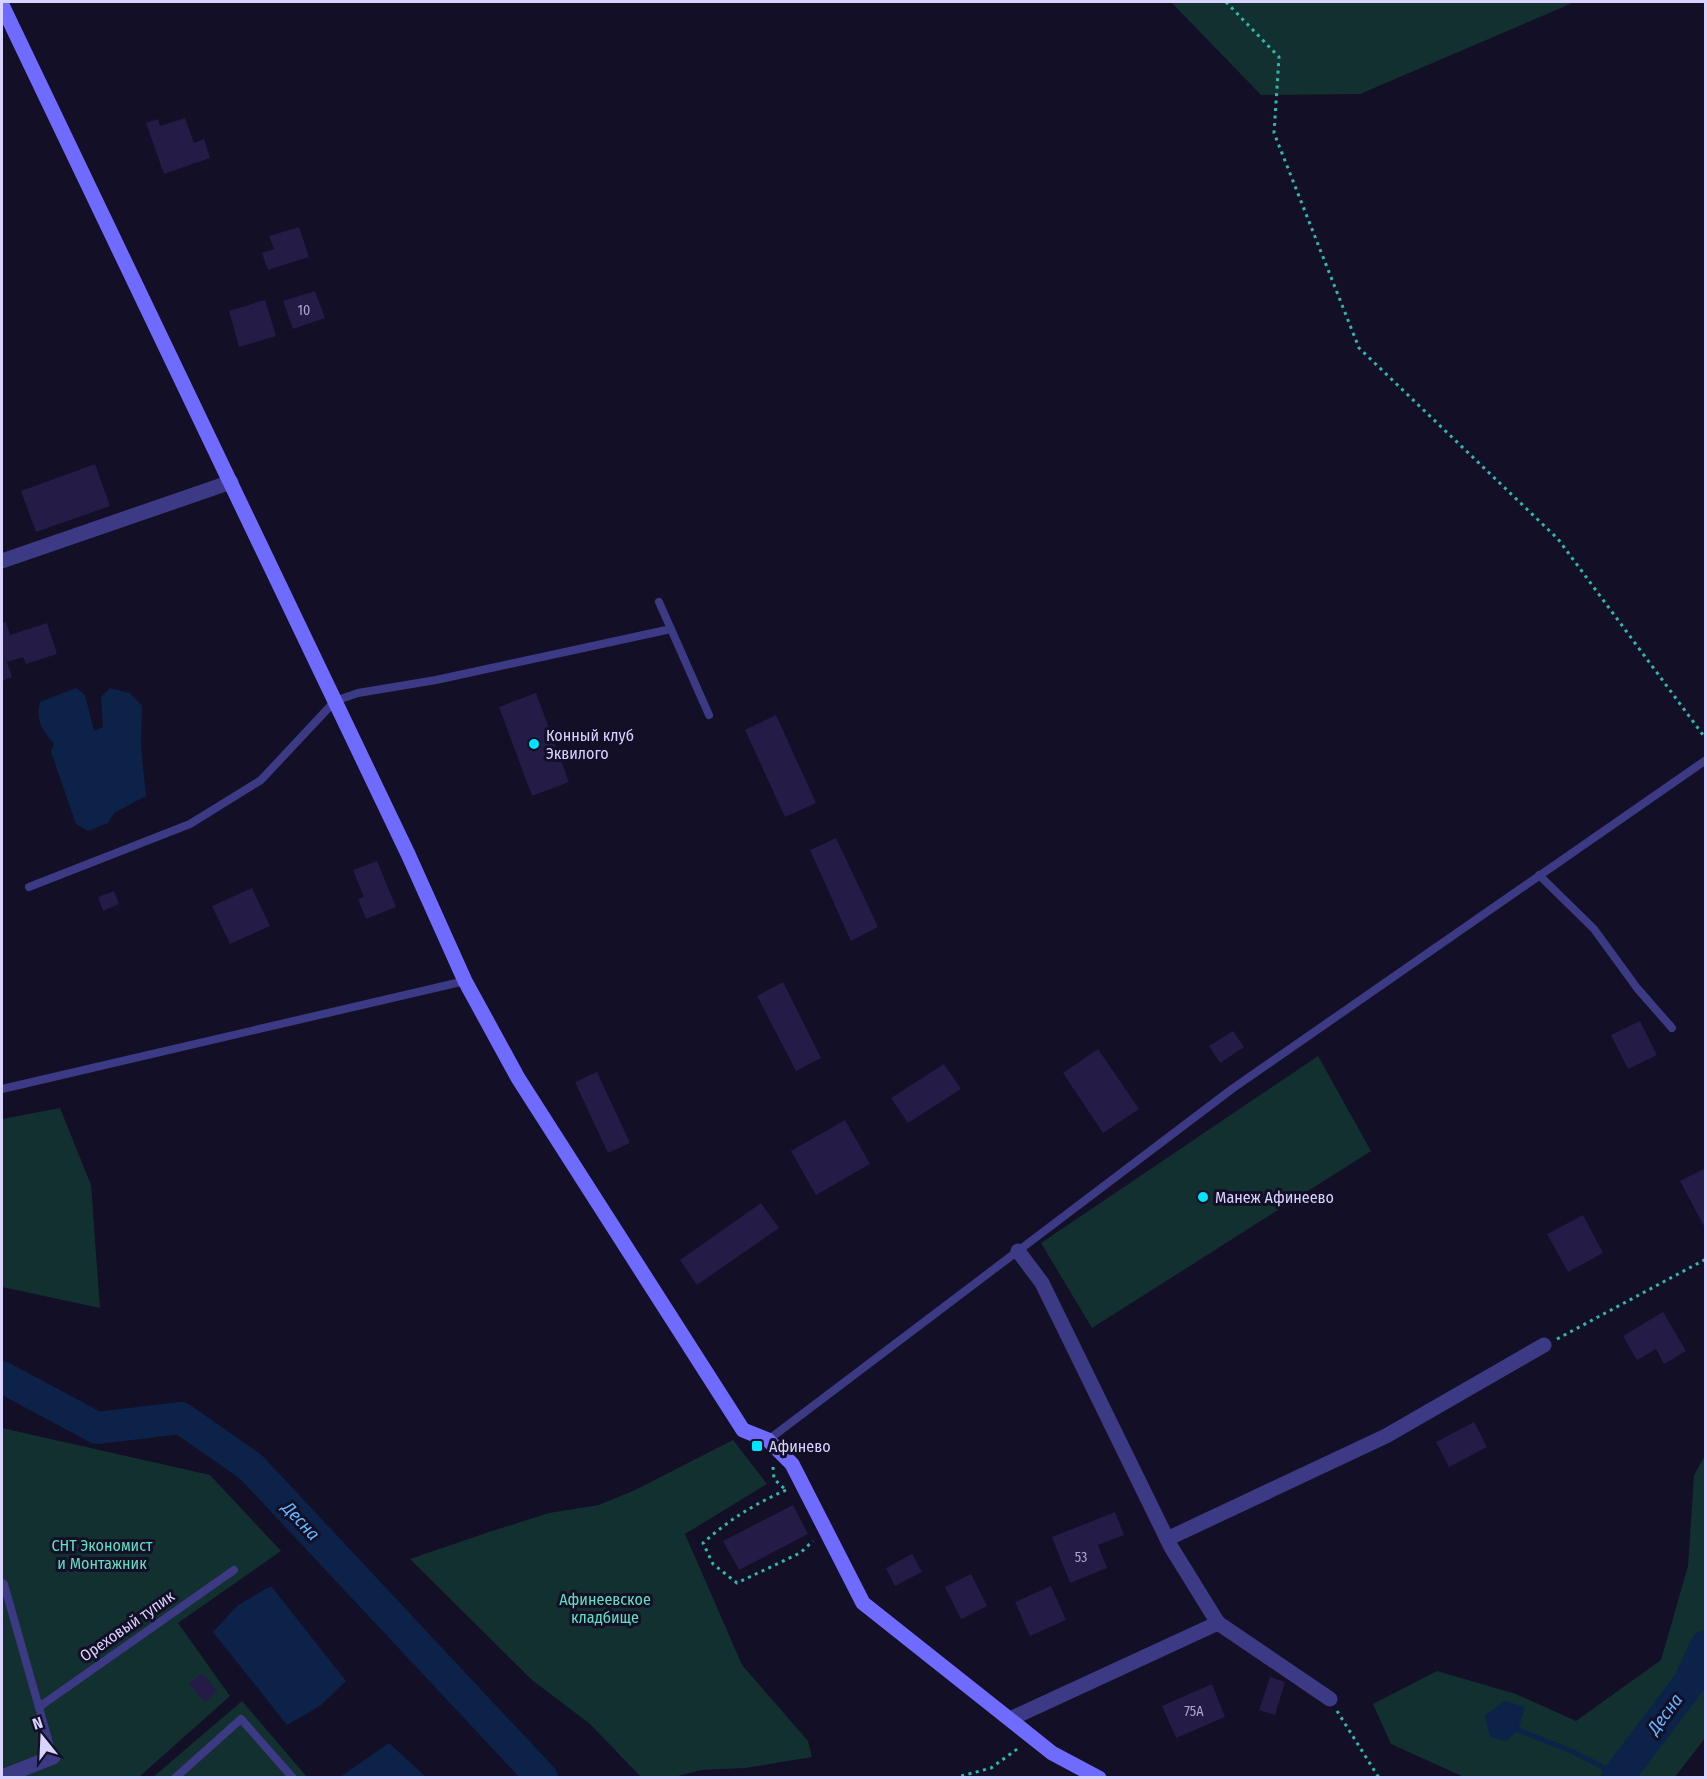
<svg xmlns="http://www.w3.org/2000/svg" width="1707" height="1779" viewBox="0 0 1707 1779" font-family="'Fira Sans Condensed',sans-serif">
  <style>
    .green { fill: #12302f }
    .water { fill: #0c2248 }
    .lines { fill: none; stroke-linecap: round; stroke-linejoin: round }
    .stream { stroke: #0c2248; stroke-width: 5 }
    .river { stroke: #0c2248; stroke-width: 32 }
    .building { fill: #241b47 }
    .path { stroke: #2fb8b0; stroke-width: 3; stroke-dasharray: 3 4.5; stroke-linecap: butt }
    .lane { stroke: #3d3a85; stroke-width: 8 }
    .street { stroke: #3d3a85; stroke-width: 15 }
    .secondary { stroke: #6f6bff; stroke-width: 15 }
    .poi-dot { fill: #00e5ff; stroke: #130f26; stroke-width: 2 }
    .labels { text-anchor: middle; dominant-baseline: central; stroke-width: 6; stroke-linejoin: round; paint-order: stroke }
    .number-label { font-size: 14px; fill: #aca6d1 }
    .poi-label { font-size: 16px; fill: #d9d4ff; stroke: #130f26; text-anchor: start }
    .park-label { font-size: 16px; fill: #5fe0c0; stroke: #130f26 }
    .street-label { font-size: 16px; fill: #d9d4ff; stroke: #130f26 }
    .water-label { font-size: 18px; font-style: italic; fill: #62b6ff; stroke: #130f26 }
  </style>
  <rect width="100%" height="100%" fill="#130f26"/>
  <g class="green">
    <path d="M1171,2h404l-215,92 -99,1z"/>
    <path d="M1318,1056l53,95 -279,177 -51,-85z"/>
    <path d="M60,1108l31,77 9,123 -98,-21v-168z"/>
    <path d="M2,1428l208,47 71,76 -103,72 52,73 -91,81 -137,1z"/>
    <path d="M733,1440l34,44 -82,50 57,131 66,76 4,16 -67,11 -44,2 -27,7h-33l-51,-53 -58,-44 -122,-121 79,-27 60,-19 50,-8 36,-15z"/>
    <path d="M1705,1456v282l-30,39h-211l-73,-33 -18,-40 64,-33 79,23 60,27 85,-61 27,-94 6,-91z"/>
    <path d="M242,1701l65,76 -155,1z"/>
  </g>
  <g class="water">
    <path d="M76,688l9,7 9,36 9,-4 -2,-30 9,-9 20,5 12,13 -1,40 5,50 -32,17 -6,10 -20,8 -12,-7 -25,-72 3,-9c-13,-13 -18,-23 -14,-41z"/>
    <path d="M271,1586l75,95 -26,25 -33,19 -74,-93 25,-27z"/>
    <path d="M1505,1701l20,6 -7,23 -12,11 -16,-4 -5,-22z"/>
    <path d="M389,1743l37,34h-86z"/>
  </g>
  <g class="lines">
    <path class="stream" d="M1518,1730l51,20 50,25"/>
    <g class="river">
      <path d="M2,1377l95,51 84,-10 70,49 291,311"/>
      <path d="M1617,1778l72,-95 17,-37"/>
    </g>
  </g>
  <g class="building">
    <path d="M185,118l9,25 10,-4 6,19 -46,16 -18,-51 12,-4 2,7z"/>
    <path d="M299,227l10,30 -41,13 -6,-17 12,-4 -5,-13z"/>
    <path d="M315,291l10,27 -32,11 -10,-28z"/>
    <path d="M265,300l11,36 -37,11 -10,-36z"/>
    <path d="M95,464l15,42 -74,26 -15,-41z"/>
    <path d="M6,622l4,13 37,-12 10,31 -31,10 -3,-7 -16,5 5,15 -10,4v-58z"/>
    <path d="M536,693l33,89 -37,14 -33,-89z"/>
    <path d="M776,715l40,88 -31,14 -40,-87z"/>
    <path d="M836,838l42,89 -27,14 -41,-91z"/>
    <path d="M377,861l19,46 -30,12 -8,-20 6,-2 -11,-27z"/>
    <path d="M252,888l18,38 -40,18 -18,-38z"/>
    <path d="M114,891l5,13 -16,7 -5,-14z"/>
    <path d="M783,982l38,76 -25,13 -39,-75z"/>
    <path d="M1640,1021l17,34 -29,14 -17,-34z"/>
    <path d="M1233,1031l11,16 -24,16 -11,-17z"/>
    <path d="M1098,1049l41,60 -36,24 -40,-60z"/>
    <path d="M944,1064l17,25 -53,34 -17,-25z"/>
    <path d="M597,1072l33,71 -22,10 -33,-71z"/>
    <path d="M845,1120l25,44 -54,31 -25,-44z"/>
    <path d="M1706,1168v62l-26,-49z"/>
    <path d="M761,1203l18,25 -82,57 -17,-25z"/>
    <path d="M1583,1215l20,38 -35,19 -21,-38z"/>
    <path d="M1663,1312l23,39 -22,13 -8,-15 -19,11 -14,-24z"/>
    <path d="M1474,1422l13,25 -38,20 -13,-25z"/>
    <path d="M793,1505l15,29 -69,36 -16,-29z"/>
    <path d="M1115,1512l9,23 -26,10 9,23 -37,15 -18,-46z"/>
    <path d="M912,1554l10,18 -27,14 -9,-18z"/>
    <path d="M971,1574l16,32 -26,13 -16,-32z"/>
    <path d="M1051,1586l15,34 -36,16 -15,-34z"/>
    <path d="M202,1673l16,18 -13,11 -16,-18z"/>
    <path d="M1270,1677l15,5 -10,33 -16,-5z"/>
    <path d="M1212,1684l13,33 -49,21 -14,-32z"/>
  </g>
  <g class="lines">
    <g class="path">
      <path d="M1226,2l53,55 -5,76 85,215 199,191 148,200"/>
      <path d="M1557,1339l149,-80"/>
      <path d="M773,1467l1,12 13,12"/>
      <path d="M786,1490c-33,15 -56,29 -83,53l10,21 24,19 63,-30 13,-12"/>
      <path d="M1337,1711l42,67"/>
      <path d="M954,1778l37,-10 29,-21"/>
    </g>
    <g class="lane">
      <path d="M671,629l38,86"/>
      <path d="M1539,875l55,54 43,59 35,40"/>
      <path d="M29,887l161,-63 71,-44 74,-79 23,-8 78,-13 235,-51 -12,-27"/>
      <path d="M2,1089l463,-108"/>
      <path d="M768,1440l464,-351 474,-329"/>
      <path d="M2,1583l2,1 49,173"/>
      <path d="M39,1707l195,-137"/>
      <path d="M175,1778l66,-59 52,59"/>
    </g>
    <g class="street">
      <path d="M2,561l229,-79"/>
      <path d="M1018,1251l24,32 129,264 47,76"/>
      <path d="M1167,1539l219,-103 158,-91"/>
      <path d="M1010,1719l208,-96 112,76"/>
      <path d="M2,1777l51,-20"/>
    </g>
    <path class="secondary" d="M2,5l406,849 57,127 53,97 225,352 25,10 24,24 71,139 189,150 47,25"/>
  </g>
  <g class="poi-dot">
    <circle cx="534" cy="744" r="6"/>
    <circle cx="1203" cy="1197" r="6"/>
    <rect x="751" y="1440" width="12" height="12" rx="3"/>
  </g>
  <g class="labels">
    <g class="number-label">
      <text x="304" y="310">10</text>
      <text x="1081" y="1557">53</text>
      <text x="1194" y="1711">75А</text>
    </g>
    <g class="poi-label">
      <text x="546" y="735">Конный клуб<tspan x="546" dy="18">Эквилого</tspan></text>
      <text x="1215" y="1197">Манеж Афинеево</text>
      <text x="769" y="1446">Афинево</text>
    </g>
    <g class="park-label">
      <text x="102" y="1545">СНТ Экономист<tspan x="102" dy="18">и Монтажник</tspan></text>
      <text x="605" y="1599">Афинеевское<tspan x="605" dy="18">кладбище</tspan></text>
    </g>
    <g class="street-label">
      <text transform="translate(127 1626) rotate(-35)">Ореховый тупик</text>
    </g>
    <g class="water-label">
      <text transform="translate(301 1521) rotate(47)">Десна</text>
      <text transform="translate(1665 1714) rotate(-53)">Десна</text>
    </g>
  </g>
  <rect width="1707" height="1779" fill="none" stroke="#d9d4ff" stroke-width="6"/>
  <g transform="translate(42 1737) rotate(342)" stroke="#130f26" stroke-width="4.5" paint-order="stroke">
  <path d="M0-4.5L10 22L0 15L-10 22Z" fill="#d9d4ff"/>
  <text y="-9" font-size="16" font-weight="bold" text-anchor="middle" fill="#d9d4ff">N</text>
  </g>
</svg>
